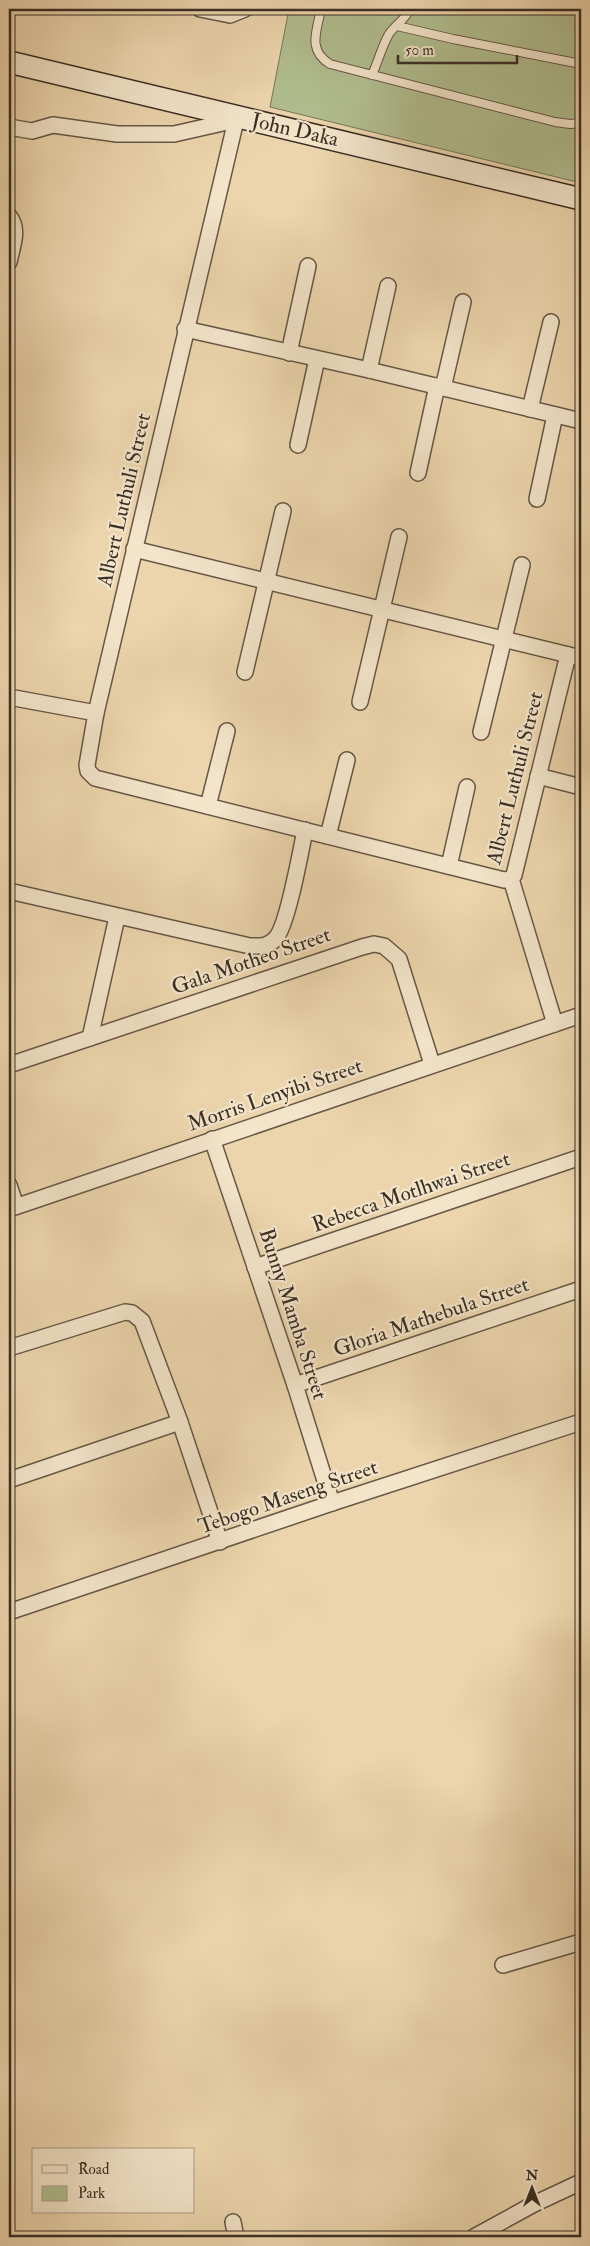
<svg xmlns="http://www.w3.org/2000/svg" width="590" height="2246" viewBox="0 0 590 2246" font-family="'IM FELL Double Pica',serif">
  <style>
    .green { fill: #b1be8f; stroke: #76765a }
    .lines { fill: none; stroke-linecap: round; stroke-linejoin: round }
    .lane-casing { stroke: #665846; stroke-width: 10 }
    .street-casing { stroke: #665846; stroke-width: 18 }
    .secondary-casing { stroke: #3a2f24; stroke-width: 24 }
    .lane { stroke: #f3e4ca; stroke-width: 8 }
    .street { stroke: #f3e4ca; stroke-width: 15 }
    .secondary { stroke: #f3e4ca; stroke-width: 21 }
    .labels { text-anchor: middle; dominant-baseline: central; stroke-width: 4.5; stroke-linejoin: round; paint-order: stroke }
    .street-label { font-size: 21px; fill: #3a2f24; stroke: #f3e4ca }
  </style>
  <rect width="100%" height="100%" fill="#ecd5ad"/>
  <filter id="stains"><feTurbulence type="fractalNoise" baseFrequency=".004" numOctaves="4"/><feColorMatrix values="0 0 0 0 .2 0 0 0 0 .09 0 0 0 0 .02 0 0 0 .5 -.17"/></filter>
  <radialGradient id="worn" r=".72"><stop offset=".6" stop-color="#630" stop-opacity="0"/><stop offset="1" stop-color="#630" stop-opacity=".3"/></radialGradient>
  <path class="green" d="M289,9h292v174l-311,-76z"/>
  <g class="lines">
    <defs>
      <g id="lane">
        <path d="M321,9c-4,22 -14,41 9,55l225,58 15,2 11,-1"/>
        <path d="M575,9l6,1"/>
        <path d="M397,26l56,13 128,25"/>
        <path d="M372,75c6,-13 10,-29 17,-41 7,-10 15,-13 21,-25"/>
      </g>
      <g id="street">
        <path d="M200,9l30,6 15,-6"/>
        <path d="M237,116l-141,597 -9,52 1,6 7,7 409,102 7,-1 3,-4 54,-220"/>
        <path d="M9,127l23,4 21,-6 64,9h57l62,-14"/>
        <path d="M9,216c11,13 3,31 0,46"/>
        <path d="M185,329l184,41 212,51"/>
        <path d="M289,353l19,-87"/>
        <path d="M369,370l19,-84"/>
        <path d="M443,388l20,-86"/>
        <path d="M530,409l21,-87"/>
        <path d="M298,445l19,-86"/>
        <path d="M418,473l19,-87"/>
        <path d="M537,499l18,-84"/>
        <path d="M134,549l447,109"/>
        <path d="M245,672l38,-161"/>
        <path d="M9,697l87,16"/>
        <path d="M360,702l39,-165"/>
        <path d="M481,732l41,-167"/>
        <path d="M538,776l43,11"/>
        <path d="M208,806l19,-75"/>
        <path d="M328,836l19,-76"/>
        <path d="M449,866l18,-79"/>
        <path d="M511,879l44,145"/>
        <path d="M9,891l241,55c10,0 18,1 25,-7 12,-11 26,-89 30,-109"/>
        <path d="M90,1038l27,-121"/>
        <path d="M9,1065l353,-118 12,-3 10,2 15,13 33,105"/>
        <path d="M212,1139l83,246 37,118"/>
        <path d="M9,1185l7,21"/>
        <path d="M9,1209l572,-194"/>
        <path d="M255,1267l326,-110"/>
        <path d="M9,1348l116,-36 7,1 10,8 38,101 40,120"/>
        <path d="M295,1385l286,-96"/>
        <path d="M9,1480l171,-58"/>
        <path d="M9,1612l323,-109 249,-81"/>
        <path d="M503,1965l78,-23"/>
        <path d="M233,2222l3,15"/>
        <path d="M474,2237l60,-33 47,-22"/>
      </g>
      <path id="secondary" d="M9,62l572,137"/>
    </defs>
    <use href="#lane" class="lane-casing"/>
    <use href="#street" class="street-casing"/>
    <use href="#secondary" class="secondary-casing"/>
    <use href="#lane" class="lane"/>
    <use href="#street" class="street"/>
    <use href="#secondary" class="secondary"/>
  </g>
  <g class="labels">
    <g class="street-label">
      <text transform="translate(295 130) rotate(13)">John Daka</text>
      <text transform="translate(124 500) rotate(-77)">Albert Luthuli Street</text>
      <text transform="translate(515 778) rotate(-76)">Albert Luthuli Street</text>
      <text transform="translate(251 961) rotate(-19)">Gala Motheo Street</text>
      <text transform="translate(275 1095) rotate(-19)">Morris Lenyibi Street</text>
      <text transform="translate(411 1192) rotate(-19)">Rebecca Motlhwai Street</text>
      <text transform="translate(293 1314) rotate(72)">Bunny Mamba Street</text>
      <text transform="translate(431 1317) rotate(-19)">Gloria Mathebula Street</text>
      <text transform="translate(288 1497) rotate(-19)">Tebogo Maseng Street</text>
    </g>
  </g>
  <rect width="590" height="2246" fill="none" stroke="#ecd5ad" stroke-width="30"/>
  <rect x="10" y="10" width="570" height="2226" fill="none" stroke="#3a2f24" stroke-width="2.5"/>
  <rect x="15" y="15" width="560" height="2216" fill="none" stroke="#3a2f24"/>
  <rect x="32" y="2148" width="162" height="65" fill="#f3e4ca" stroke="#a99c88"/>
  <rect x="42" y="2165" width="25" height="8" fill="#f3e4ca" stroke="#a99c88"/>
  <text x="78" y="2174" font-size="15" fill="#3a2f24">Road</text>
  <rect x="42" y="2186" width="25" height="15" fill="#b1be8f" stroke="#a99c88"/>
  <text x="78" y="2198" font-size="15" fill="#3a2f24">Park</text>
  <g transform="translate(532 2188)" stroke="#f3e4ca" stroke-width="4" paint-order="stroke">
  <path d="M0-4L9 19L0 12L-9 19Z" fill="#3a2f24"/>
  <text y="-8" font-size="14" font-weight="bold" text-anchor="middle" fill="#3a2f24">N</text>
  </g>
  <path d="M398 55v8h119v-8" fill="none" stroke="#3a2f24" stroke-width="2.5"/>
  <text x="405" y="55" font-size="15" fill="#3a2f24" stroke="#f3e4ca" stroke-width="4" paint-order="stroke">50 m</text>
  <rect width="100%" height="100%" filter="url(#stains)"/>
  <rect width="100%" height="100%" fill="url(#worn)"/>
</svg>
